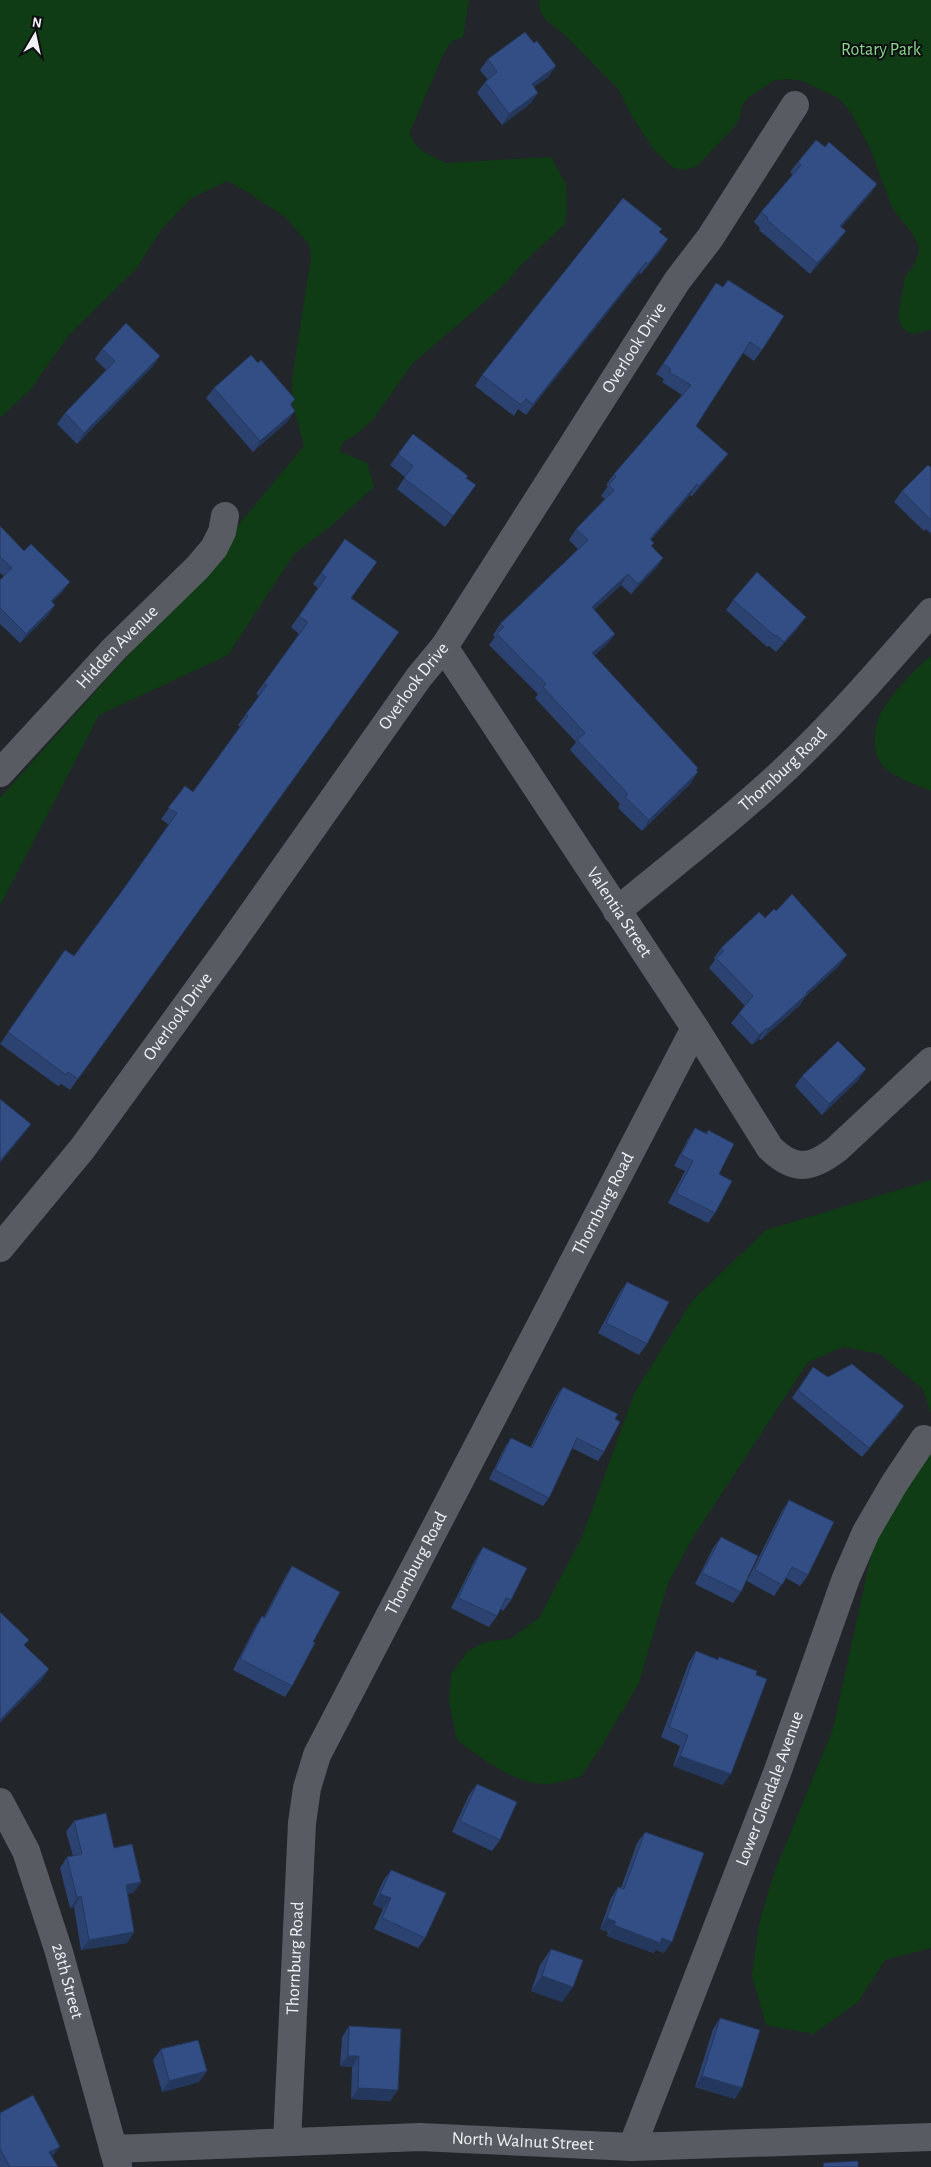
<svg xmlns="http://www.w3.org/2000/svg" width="931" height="2167" viewBox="0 0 931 2167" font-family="'Alegreya Sans',sans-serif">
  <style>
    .green { fill: #0f3c14 }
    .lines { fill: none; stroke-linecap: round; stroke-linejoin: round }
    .street { stroke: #585b61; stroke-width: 28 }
    .wall { fill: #2c4372 }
    .shaded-wall { fill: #24375c }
    .building { fill: #334e84; stroke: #24375c }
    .labels { text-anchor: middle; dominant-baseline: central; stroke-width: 4; stroke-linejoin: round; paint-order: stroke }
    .park-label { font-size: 18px; fill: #8bd68d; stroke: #0d0e10 }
    .street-label { font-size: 18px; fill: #f0f2f6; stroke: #0d0e10 }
  </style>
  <rect width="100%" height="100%" fill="#22252a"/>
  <g class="green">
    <path d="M0,0h469l-6,37 -11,4 -9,14 -34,79 7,11 9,8 21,10 105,-6 15,27 1,27 -2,13 -43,40 -18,21 -91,78 -40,56 -16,15 -13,7 -5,10 28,12 7,24 -42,38 -38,29 -66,101 -129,60 -99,191v-108l159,-177 145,-175 -11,-42 -1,-25 19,-122 -2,-13 -24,-27 -36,-24 -22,-12 -37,18 -29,31 -25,39 -67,66 -39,55 -30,28z"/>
    <path d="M539,0h392v330l-19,4 -10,-6 -4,-12 7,-39 8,-10 5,-12 1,-8 -6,-13 -21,-26 -22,-60 -20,-37 -12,-13 -36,-17 -13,-2 -14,1 -26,17 -7,9 -2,11 -6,10 -37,39 -11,4 -12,-2 -20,-18 -23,-35 -12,-25 -53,-54 -19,-15 -7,-10z"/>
    <path d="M931,656v135c-16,-7 -44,-15 -52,-31 -7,-13 -4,-38 3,-49 12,-20 31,-40 49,-55z"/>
    <path d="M931,1180v234l-8,-25 -43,-35 -37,-7 -35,15 -113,172 -27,49 -29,100 -40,67 -19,27c-11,2 -24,7 -35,7 -33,-1 -63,-26 -88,-44l-8,-38 2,-28 17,-23 17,-9 25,-3 29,-21 43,-81 53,-145 57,-91 74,-71z"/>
    <path d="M931,1426v522l-46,12 -27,42 -45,32 -47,-9 -14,-49 7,-52 15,-51 59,-144 43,-197 53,-85z"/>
  </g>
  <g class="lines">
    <g class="street">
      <path id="s1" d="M444,647l251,381 75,120c25,24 41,21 67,1l94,-88"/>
      <path id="s2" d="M0,773l114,-124 83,-81 17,-20 8,-16 3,-16"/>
      <path id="s3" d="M617,911c61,-51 126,-100 183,-156 46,-45 88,-94 131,-143"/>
      <path id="s4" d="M0,1248l82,-99 146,-201 191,-271 25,-30 233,-366 33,-43 85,-133"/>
      <path id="s5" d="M0,1802l26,49 33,101 59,214"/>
      <path id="s6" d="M287,2142l15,-319 5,-35 10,-33 378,-727"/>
      <path id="s7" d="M632,2147l145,-374 69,-195 20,-46 28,-48 30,-45"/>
      <path id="s8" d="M113,2149l307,-12 212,10 299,-10"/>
    </g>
  </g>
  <g class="wall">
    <path d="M534,43l22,23 -8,11 -14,10 -3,16 -29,22 -25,-32 8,-11 3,-2 -8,-10 8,-11z"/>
    <path d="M825,147l52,37 -7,10 -29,33 -3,15 -28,32 -51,-44 1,-2 -6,-6 7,-10 32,-37 -3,-3 8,-10z"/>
    <path d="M659,232l2,18 -20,24 -2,-1 -113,142 -8,-6 -4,7 -39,-30 7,-11z"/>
    <path d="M716,283l46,67 -8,11 -11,-8 -47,73 32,28 -8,10 -28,32 -2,-1 -39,45 1,6 11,12 -7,10 -25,26 -10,-9 -27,25 21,24 -8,10 -13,12 104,112 -7,15 -49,48 -24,-23 2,-4 -50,-54 6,-8 -41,-44 3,-4 -49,-49 6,-8 -2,-2 7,-11 78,-75 -9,-9 7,-11 29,-30 -4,-3 7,-10 -2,-1 8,-11 68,-79 -20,-13 2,-3 -8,-5z"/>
    <path d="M102,349l58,7 -8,11 -75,77 -20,-20 8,-11 41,-43 -11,-11z"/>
    <path d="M214,388l81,11 -4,6 -3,16 -35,31 -47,-54z"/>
    <path d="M398,454l68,25 2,17 -23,31 -48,-38 8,-12 -15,-12z"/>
    <path d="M931,468v66l-5,-5 -2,2 -30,-29 8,-11z"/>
    <path d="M0,526l63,65 -11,11 -3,12 -29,29 -20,-19v-44l4,-4 -4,-3z"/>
    <path d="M345,539l6,59 48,34 -329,458 -9,-6 -3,2 -58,-42 65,-94 9,6 48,-65 47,-66 -8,-6 24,-33 8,6 47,-65 -2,-2 21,-29 -3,-2 43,-60 -8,-7 27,-39 -5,-4z"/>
    <path d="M733,600l65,28 -22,24 -7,-6 -2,1 -41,-37z"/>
    <path d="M765,918l74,48 -34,31 -5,8 -39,35 -2,-1 -7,6 -21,-22 14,-17 -36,-38 6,-8 -1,-2 7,-10z"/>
    <path d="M802,1076l57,3 -37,36 -27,-29z"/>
    <path d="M695,1128l11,5 2,-3 11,44 -4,39 -7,10 -40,-20 17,-32 -11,-5 14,-27z"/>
    <path d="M627,1282l20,62 -8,11 -41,-22 22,-41z"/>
    <path d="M813,1367l15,10 70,38 -36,42 -70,-59z"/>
    <path d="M563,1387l52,32 -11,33 -6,9 -26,-13 -23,50 -6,8 -54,-27 16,-32 6,-9 19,10 27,-53z"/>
    <path d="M789,1500l19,75 -8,11 -14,-8 -12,18 -27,-15 35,-70z"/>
    <path d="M721,1537l20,55 -8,11 -38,-19 18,-36z"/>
    <path d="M483,1547l28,53 -8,11 -3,-2 -3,7 -8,11 -38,-19 25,-50z"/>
    <path d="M292,1566l21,76 -21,44 -7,11 -52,-27 22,-43 7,-11 2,1 21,-40z"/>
    <path d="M696,1651l21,8 2,-2 4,128 -50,-19 7,-20 -19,-9 28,-75z"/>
    <path d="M477,1784l23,56 -8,11 -40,-19 17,-37z"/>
    <path d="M74,1821l40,27 27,34 -7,10 -6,2 6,38 -7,11 -46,7 -7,-43 -4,1 -10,-40 7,-11 6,-1 -7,-24z"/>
    <path d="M645,1832l19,121 -8,-3 -3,3 -46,-17 1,-4 -8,-3 11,-31 7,-11 3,1 16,-45z"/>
    <path d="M391,1870l34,68 -7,10 -44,-19 9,-20 -10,-5 10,-23z"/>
    <path d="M551,1949l22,38 -11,15 -31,-11 9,-26z"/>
    <path d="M720,2018l15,81 -40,-12 18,-58z"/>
    <path d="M349,2026l49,64 -8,11 -39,-2 1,-32 -12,-1 2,-29z"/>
    <path d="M161,2049l46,22 -8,11 -37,10 -9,-32z"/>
    <path d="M0,2113l52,44 6,10h-58z"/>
  </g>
  <g class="shaded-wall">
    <path d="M556,66l-8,11 -24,17 8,-10z"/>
    <path d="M538,93l-7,10 -29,22 7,-11z"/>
    <path d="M877,184l-7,10 -37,43 7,-11z"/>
    <path d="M846,231l-8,11 -28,32 7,-11z"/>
    <path d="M668,239l-7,11 -20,24 7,-10z"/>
    <path d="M646,262l-7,11 -113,142 7,-11z"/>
    <path d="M160,356l-8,11 -75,77 7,-11z"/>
    <path d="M295,411l-7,10 -35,31 7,-11z"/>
    <path d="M728,454l-8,10 -28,32 7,-10z"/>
    <path d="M697,484l-7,11 -48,55 8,-11z"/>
    <path d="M663,558l-7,10 -25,26 7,-10z"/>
    <path d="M628,574l-7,11 -36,33 7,-11z"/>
    <path d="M70,582l-7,9 -19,19 7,-9z"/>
    <path d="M55,605l-6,9 -29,29 6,-9z"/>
    <path d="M806,617l-8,11 -22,24 8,-10z"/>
    <path d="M615,634l-8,10 -23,20 8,-11z"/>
    <path d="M698,772l-7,11 -49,48 7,-11z"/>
    <path d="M847,955l-8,11 -34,31 -5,8 -39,35 7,-11 38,-36z"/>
    <path d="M767,1028l-8,11 -7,6 7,-10z"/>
    <path d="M866,1069l-7,10 -37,36 7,-11z"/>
    <path d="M31,1124l-8,11 -23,28v-2z"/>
    <path d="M904,1406l-6,9 -36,42 7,-9z"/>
    <path d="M49,1669l-7,11 -42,43v-3z"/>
    <path d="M680,1756l51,18 -8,11 -50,-19z"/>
    <path d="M141,1882l-7,10 -15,4 7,-11z"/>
    <path d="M380,1894l11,4 -8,11 -10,-5z"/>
    <path d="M81,1896l-7,11 -4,1 7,-10z"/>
    <path d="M607,1918l9,4 -8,10 -8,-3z"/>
    <path d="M614,1925l48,13 10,4 -8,11 -8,-3 -3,3 -46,-17z"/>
    <path d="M134,1932l-7,11 -46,7 8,-10z"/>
    <path d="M542,1976l31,11 -11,15 -31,-11z"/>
    <path d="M348,2056h11l-7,11 -12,-1z"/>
    <path d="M207,2071l-8,11 -37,10 7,-11z"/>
    <path d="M702,2076l40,12 -7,11 -40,-12z"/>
    <path d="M358,2088l40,2 -8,11 -39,-2z"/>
    <path d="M60,2147l-8,10 -11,6 8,-11z"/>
  </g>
  <g class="building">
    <path d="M525,32l9,11 3,-2 19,25 -24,18 6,9 -29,21 -24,-32 12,-10 -9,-13z"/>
    <path d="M816,140l9,7 4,-5 48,42 -37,42 6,5 -29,32 -50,-43 1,-2 -7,-6 40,-47 -3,-3z"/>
    <path d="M623,198l39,31 -3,3 9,7 -20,25 -2,-2 -113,142 -7,-5 -5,6 -39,-30z"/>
    <path d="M728,280l56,36 -22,34 -12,-8 -54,84 32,28 -29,32 -2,-2 -47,55 4,4 -3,3 12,12 -25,26 -10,-10 -36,33 23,27 -23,19 106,115 -2,2 2,2 -49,48 -24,-23 3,-3 -51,-54 8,-7 -42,-46 3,-3 -49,-50 7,-7 -4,-3 88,-84 -12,-11 38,-39 -5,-5 7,-9 -2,-2 77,-89 -22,-13 2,-3 -8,-5 53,-81 7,4z"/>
    <path d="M126,323l34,33 -76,77 -19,-20 50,-52 -13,-12z"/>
    <path d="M251,355l7,8 3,-3 34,39 -5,5 5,7 -35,30 -46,-53z"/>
    <path d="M413,434l55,42 -2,2 10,7 -23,31 -49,-38 9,-12 -15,-12z"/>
    <path d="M928,465l3,3v52l-29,-29z"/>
    <path d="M0,526l24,25 7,-7 39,38 -19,19 4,4 -29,29 -26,-26v-28l12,-12 -12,-11z"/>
    <path d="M345,539l32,23 -26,36 48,34 -321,447 -10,-7 -2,3 -58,-43 57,-82 9,6 48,-65 55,-78 -9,-5 17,-22 8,6 55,-76 -2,-2 21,-29 -3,-2 44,-61 -9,-6 27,-39 -5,-4z"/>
    <path d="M757,572l49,45 -22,25 -8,-7 -1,1 -42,-36z"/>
    <path d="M792,894l55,61 -41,38 1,1 -39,35 -1,-1 -8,7 -20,-22 14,-17 -37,-38 8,-7 -3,-3 38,-36 6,6 9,-9 2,2z"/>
    <path d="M838,1041l28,28 -37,35 -27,-28z"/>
    <path d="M0,1099l31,25 -31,37z"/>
    <path d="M695,1128l12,6 1,-4 26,14 -15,30 13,7 -17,32 -39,-20 17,-32 -12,-6z"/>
    <path d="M627,1282l42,20 -22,42 -41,-21z"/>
    <path d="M852,1364l52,42 -35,42 -71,-58 15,-23 15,10z"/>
    <path d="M563,1387l55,27 -3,5 5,3 -16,30 -27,-14 -28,60 -54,-28 16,-32 21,10z"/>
    <path d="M789,1500l45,22 -26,53 -16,-8 -10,18 -27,-15z"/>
    <path d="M721,1537l37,19 -17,36 -39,-19z"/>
    <path d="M483,1547l44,21 -16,32 -5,-2 -9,18 -39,-18z"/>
    <path d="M292,1566l48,26 -27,50 2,1 -23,43 -52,-27 22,-43 3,2z"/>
    <path d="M0,1612l29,28 -5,5 25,24 -49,51z"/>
    <path d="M696,1651l22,9 1,-3 38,14 -1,4 11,4 -36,95 -51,-18 8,-21 -19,-8z"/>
    <path d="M477,1784l40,18 -17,38 -40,-19z"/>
    <path d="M106,1813l8,35 18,-4 9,38 -15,3 8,47 -45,8 -8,-44 -4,2 -10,-41 15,-3 -8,-33z"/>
    <path d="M645,1832l59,21 -32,89 -10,-4 -2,5 -46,-18 2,-3 -9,-4 11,-31 6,2z"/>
    <path d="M391,1870l55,23 -21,45 -43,-20 9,-20 -11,-4z"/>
    <path d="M551,1949l32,11 -10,27 -31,-11z"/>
    <path d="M720,2018l40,12 -18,58 -40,-12z"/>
    <path d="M349,2026l52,3 -3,61 -40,-2 1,-32h-11z"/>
    <path d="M198,2040l9,31 -38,10 -8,-32z"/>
    <path d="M33,2095l27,52 -11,5 9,15h-48l-10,-18v-36z"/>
    <path d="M858,2161v6h-34l-1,-4z"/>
  </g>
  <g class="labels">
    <g class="park-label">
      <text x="881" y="50">Rotary Park</text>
    </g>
    <g class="street-label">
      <text stroke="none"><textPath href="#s4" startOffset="1102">Overlook Drive</textPath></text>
      <text stroke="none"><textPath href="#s2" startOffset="172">Hidden Avenue</textPath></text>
      <text stroke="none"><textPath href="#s4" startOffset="698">Overlook Drive</textPath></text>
      <text stroke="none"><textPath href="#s3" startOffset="218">Thornburg Road</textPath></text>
      <text stroke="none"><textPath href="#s1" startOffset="318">Valentia Street</textPath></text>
      <text stroke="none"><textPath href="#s4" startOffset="292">Overlook Drive</textPath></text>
      <text stroke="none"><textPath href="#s6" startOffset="1010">Thornburg Road</textPath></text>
      <text stroke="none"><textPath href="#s6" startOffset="605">Thornburg Road</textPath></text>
      <text stroke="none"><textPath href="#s7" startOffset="384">Lower Glendale Avenue</textPath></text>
      <text stroke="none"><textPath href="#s6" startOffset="184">Thornburg Road</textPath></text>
      <text stroke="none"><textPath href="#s5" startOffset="192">28th Street</textPath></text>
      <text stroke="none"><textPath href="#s8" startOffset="410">North Walnut Street</textPath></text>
    </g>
  </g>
  <g transform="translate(35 35) rotate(9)" stroke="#0d0e10" stroke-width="4" paint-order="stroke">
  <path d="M0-4L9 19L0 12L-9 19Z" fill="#f0f2f6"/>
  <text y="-8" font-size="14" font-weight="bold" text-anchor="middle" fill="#f0f2f6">N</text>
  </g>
</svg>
